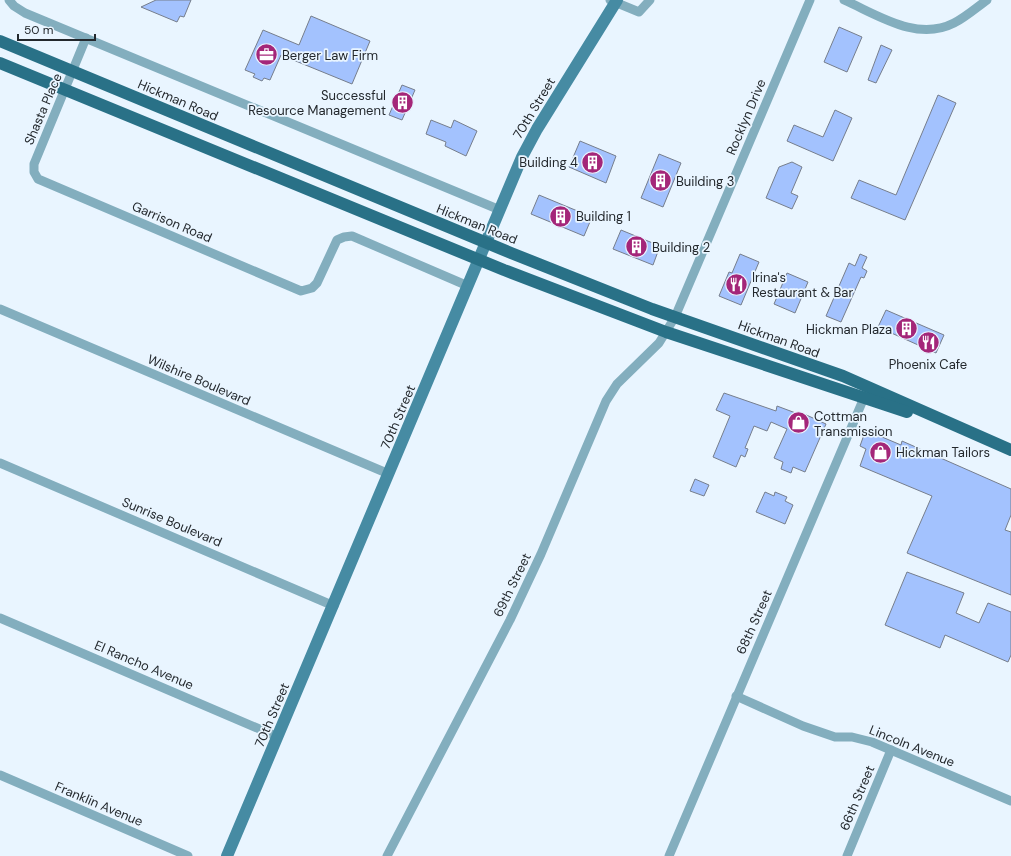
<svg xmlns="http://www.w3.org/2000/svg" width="1011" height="856" viewBox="0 0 1011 856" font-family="'DM Sans',sans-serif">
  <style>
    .building { fill: #a3c2fe; stroke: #767e8c }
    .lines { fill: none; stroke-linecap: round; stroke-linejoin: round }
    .street { stroke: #83aebe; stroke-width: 9 }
    .secondary { stroke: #468ba3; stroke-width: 12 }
    .primary { stroke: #297187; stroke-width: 12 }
    .labels { text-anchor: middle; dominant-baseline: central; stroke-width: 3.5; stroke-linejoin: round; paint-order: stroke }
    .poi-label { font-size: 13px; fill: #23282d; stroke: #e9f5ff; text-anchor: start }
    .street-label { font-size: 13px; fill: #23282d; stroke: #e9f5ff }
  </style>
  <rect width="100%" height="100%" fill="#e9f5ff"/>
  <g class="building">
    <path d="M156,0h35l-7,17 -4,-1 -3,6 -36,-15z"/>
    <path d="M311,16l59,25 -18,43 -71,-29 -11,25 -6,-2 -2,3 -9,-4 2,-3 -10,-4 18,-40 36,15z"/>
    <path d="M839,27l23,10 -15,35 -23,-10z"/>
    <path d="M881,45l11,5 -16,33 -8,-3z"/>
    <path d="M402,85l13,5 -13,30 -13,-5z"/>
    <path d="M938,95l18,8 -51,117 -54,-22 8,-18 37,15z"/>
    <path d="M835,110l17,8 -19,43 -46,-20 7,-16 29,12z"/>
    <path d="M431,120l20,8 3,-8 23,11 -11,25 -21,-10 1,-4 -20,-8z"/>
    <path d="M580,141l36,15 -10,27 -37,-16z"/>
    <path d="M659,154l22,9 -18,44 -22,-9z"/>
    <path d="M792,162l10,5 -11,26 7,3 -6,13 -26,-11 13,-31z"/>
    <path d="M539,195l53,22 -8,19 -53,-22z"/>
    <path d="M621,230l39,16 -7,19 -40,-16z"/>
    <path d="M740,254l19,8 -18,43 -22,-9 10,-24 3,1z"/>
    <path d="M860,254l7,3 -5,11 5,3 -3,7 -3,-1 -20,45 -15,-6 23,-53 6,3z"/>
    <path d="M787,273l21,9 -13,31 -21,-9z"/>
    <path d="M886,310l58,25 -8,18 -58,-26z"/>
    <path d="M724,393l52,18 1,-5 24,9 1,-2 24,11 -21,48 -12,-5 -2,6 -10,-4 2,-7 -9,-4 13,-29 -16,-7 -4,9 -13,-5 -9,22 3,1 -3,8 -4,-2 -5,12 -23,-10 17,-41 -14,-6z"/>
    <path d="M865,432l10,4v-2l26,11 1,-4 109,48v26l-6,15 6,2v63l-104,-42 25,-57 -72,-30 6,-17 -6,-3z"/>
    <path d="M695,479l14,6 -5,11 -14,-5z"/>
    <path d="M765,492l9,4 1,-4 12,5 -2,4 8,4 -8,19 -29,-12z"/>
    <path d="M907,572l57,21 -8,20 23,10 9,-20 23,9v43l-3,7 -63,-27 -5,13 -55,-23z"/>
  </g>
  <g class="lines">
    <g class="street">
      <path d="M9,0l5,6 11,7 475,197"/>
      <path d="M610,0l29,12 11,-12"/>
      <path d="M844,0c34,15 73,42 110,23 12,-6 23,-16 33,-23"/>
      <path d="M86,38l-52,126v8l4,7 263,112 11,-3 5,-5 20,-43 7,-3 8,-1 116,50"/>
      <path d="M0,309l389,165"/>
      <path d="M0,463l334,143"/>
      <path d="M0,618l278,119"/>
      <path d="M736,696l67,30 32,11h17l20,5 139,59"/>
      <path d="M0,775l188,81"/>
      <path d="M387,856l123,-236 31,-66 65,-153 11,-17 42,-41 16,-26 135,-317"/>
      <path d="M669,856l197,-463"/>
      <path d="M847,856l44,-106"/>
    </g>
    <path class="secondary" d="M227,856l295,-699 15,-28 80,-129"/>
    <g class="primary">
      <path d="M0,41l511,212 141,56 191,67 168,74"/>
      <path d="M0,63l504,207 162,62 241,80"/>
    </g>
  </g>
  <defs>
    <symbol id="office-disc" viewBox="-11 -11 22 22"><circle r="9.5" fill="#a42679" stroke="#e9f5ff"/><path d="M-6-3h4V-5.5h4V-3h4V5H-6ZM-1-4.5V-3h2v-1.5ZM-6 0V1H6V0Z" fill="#fff"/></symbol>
    <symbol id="building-disc" viewBox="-11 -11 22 22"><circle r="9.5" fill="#a42679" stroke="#e9f5ff"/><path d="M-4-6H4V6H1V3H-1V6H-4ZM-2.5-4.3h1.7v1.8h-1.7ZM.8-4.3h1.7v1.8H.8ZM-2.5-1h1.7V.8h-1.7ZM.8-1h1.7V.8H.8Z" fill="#fff"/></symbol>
    <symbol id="restaurant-disc" viewBox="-11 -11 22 22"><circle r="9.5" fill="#a42679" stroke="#e9f5ff"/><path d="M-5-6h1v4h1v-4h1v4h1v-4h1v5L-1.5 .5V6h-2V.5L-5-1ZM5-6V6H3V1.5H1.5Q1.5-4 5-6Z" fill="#fff"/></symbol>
    <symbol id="shop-disc" viewBox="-11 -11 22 22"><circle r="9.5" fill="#a42679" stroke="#e9f5ff"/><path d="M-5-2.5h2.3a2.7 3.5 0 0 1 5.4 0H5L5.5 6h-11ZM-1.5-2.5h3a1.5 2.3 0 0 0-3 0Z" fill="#fff"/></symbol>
  </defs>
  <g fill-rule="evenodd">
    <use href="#office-disc" x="254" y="42" width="25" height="25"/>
    <use href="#building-disc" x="390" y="90" width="25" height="25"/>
    <use href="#building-disc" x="580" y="150" width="25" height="25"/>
    <use href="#building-disc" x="648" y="168" width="25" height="25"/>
    <use href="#building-disc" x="548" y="204" width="25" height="25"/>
    <use href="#building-disc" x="624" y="234" width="25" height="25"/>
    <use href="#restaurant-disc" x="724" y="272" width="25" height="25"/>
    <use href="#building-disc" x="894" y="316" width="25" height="25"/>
    <use href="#restaurant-disc" x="916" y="330" width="25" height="25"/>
    <use href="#shop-disc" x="786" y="410" width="25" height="25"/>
    <use href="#shop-disc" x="868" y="440" width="25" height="25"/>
  </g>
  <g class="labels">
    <g class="poi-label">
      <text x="282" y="55">Berger Law Firm</text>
      <text x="386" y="95" text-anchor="end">Successful<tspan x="386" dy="15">Resource Management</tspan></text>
      <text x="578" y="162" text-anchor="end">Building 4</text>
      <text x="676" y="181">Building 3</text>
      <text x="576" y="216">Building 1</text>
      <text x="652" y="247">Building 2</text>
      <text x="752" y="277">Irina's<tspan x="752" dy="15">Restaurant &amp; Bar</tspan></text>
      <text x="892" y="329" text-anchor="end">Hickman Plaza</text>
      <text x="928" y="364" text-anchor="middle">Phoenix Cafe</text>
      <text x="814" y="416">Cottman<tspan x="814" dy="15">Transmission</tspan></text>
      <text x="896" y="452">Hickman Tailors</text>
    </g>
    <g class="street-label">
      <text transform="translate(178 100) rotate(23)">Hickman Road</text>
      <text transform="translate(534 108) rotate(-59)">70th Street</text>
      <text transform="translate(43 109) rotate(-67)">Shasta Place</text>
      <text transform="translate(746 117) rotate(-67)">Rocklyn Drive</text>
      <text transform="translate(172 222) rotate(23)">Garrison Road</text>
      <text transform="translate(477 224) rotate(22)">Hickman Road</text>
      <text transform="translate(779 339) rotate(20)">Hickman Road</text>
      <text transform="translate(199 380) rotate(23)">Wilshire Boulevard</text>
      <text transform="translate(398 417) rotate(-67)">70th Street</text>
      <text transform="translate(172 522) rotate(23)">Sunrise Boulevard</text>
      <text transform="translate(512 585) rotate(-64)">69th Street</text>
      <text transform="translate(754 622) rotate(-66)">68th Street</text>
      <text transform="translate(144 665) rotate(23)">El Rancho Avenue</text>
      <text transform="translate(272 715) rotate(-67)">70th Street</text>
      <text transform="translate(912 746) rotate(22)">Lincoln Avenue</text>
      <text transform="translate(857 798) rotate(-67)">66th Street</text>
      <text transform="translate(99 804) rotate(23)">Franklin Avenue</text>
    </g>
  </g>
  <path d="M18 34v6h77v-6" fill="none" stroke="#23282d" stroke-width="2"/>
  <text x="24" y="34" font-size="12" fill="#23282d" stroke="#e9f5ff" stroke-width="3" paint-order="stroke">50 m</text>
</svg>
